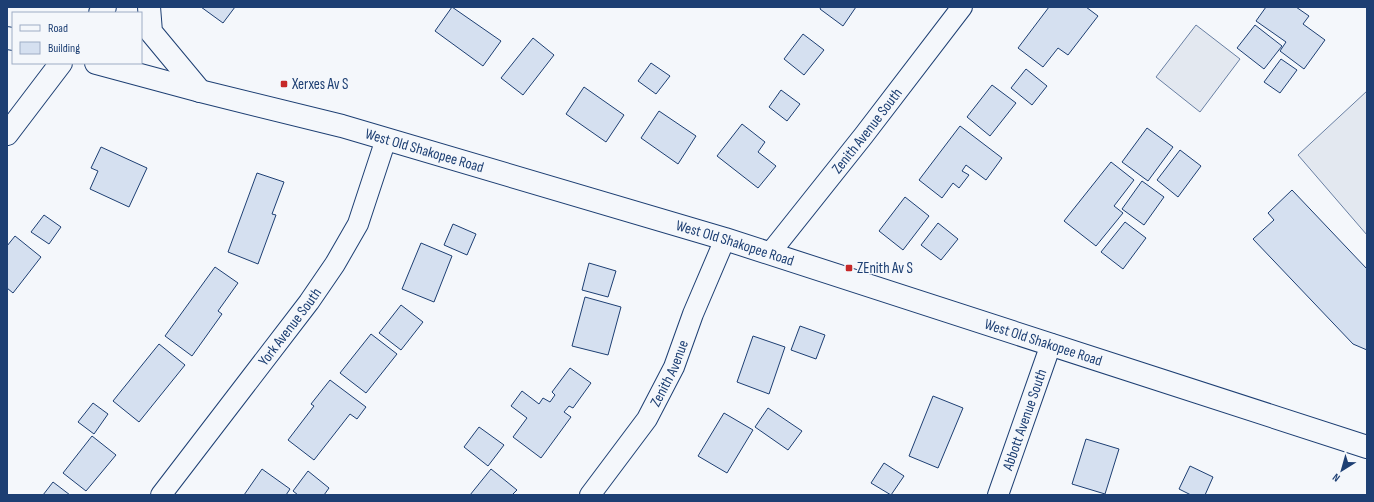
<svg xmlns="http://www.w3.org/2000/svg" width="1374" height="502" viewBox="0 0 1374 502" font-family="'Sofia Sans Condensed',sans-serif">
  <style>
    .parking { fill: #e3e8f0; stroke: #687fa3 }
    .building { fill: #d5e0f0; stroke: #1d3f73 }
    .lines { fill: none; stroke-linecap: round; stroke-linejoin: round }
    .street-casing { stroke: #1d3f73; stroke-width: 22 }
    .secondary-casing { stroke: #1d3f73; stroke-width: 24 }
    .street { stroke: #f4f7fb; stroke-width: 20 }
    .secondary { stroke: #f4f7fb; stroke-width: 22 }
    .poi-dot { fill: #c62828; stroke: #f4f7fb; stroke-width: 1.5 }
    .labels { text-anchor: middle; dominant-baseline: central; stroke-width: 3; stroke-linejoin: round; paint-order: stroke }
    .poi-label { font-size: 15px; fill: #1d3f73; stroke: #f4f7fb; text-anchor: start }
    .street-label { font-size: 15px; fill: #1d3f73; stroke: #f4f7fb }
  </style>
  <rect width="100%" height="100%" fill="#f4f7fb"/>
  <g class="parking">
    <path d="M1196,25l44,34 -40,53 -44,-35z"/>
    <path d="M1367,91v144l-69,-80z"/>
  </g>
  <g class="building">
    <path d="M201,7h34l-12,16z"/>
    <path d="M452,7l49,34 -18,25 -48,-35z"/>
    <path d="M821,7h35l-13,19 -23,-17z"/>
    <path d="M1049,7h37l12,9 -30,39 -10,-7 -15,19 -25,-19z"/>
    <path d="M1266,7h30l13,9 -6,8 22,16 -21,29 -24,-18 6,-9 -30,-21z"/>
    <path d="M1255,25l27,21 -18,23 -27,-21z"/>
    <path d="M803,34l21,16 -20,25 -20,-16z"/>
    <path d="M533,38l21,17 -31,40 -22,-17z"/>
    <path d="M1281,59l16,11 -17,23 -16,-11z"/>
    <path d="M651,63l19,13 -14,18 -18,-13z"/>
    <path d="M1026,69l21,17 -15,19 -21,-17z"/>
    <path d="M992,85l24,18 -26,33 -23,-19z"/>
    <path d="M584,87l40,28 -18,27 -40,-28z"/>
    <path d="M781,90l19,14 -13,17 -18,-14z"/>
    <path d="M659,111l37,25 -18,28 -37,-26z"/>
    <path d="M742,124l23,18 -7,10 18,14 -18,22 -41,-32z"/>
    <path d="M960,126l42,32 -16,22 -20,-15 -4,6 7,4 -10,13 -6,-5 -11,15 -23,-18z"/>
    <path d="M1147,128l26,19 -25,34 -26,-19z"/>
    <path d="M101,147l46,21 -18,39 -39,-18 8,-18 -7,-3z"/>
    <path d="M1180,150l21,16 -23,31 -21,-17z"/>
    <path d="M1111,162l23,18 -20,26 9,7 -27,33 -32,-25z"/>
    <path d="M257,173l27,9 -12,32 4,1 -18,49 -30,-12z"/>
    <path d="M1142,181l22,16 -20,28 -22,-16z"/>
    <path d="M1292,190l75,79v81l-14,-6 -100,-105 21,-19 -6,-7z"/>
    <path d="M905,197l24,19 -26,34 -24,-19z"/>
    <path d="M44,215l17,12 -12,17 -18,-12z"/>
    <path d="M1125,222l21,16 -23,31 -22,-17z"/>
    <path d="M938,223l20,16 -17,21 -20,-15z"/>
    <path d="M453,224l23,10 -9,21 -23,-10z"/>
    <path d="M15,236l26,21 -28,36 -6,-5v-42z"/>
    <path d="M421,243l31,13 -18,46 -32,-13z"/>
    <path d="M589,263l27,8 -8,26 -26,-7z"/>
    <path d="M215,267l23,16 -20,28 4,3 -30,42 -27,-20z"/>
    <path d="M585,297l36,10 -13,48 -36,-9z"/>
    <path d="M401,305l22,17 -22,28 -22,-17z"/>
    <path d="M800,326l25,9 -9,24 -25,-9z"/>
    <path d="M371,334l26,20 -31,39 -26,-20z"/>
    <path d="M753,336l32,11 -16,47 -32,-12z"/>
    <path d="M159,344l26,21 -46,57 -26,-21z"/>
    <path d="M570,368l21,15 -18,25 -4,-2 -5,6 7,5 -30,41 -28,-21 14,-19 -16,-12 11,-15 17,13 4,-6 7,4 5,-7 -3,-3z"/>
    <path d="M330,380l36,27 -9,12 -7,-5 -36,46 -26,-20 26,-34 -3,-2z"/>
    <path d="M933,396l30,12 -25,60 -29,-12z"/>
    <path d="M93,403l15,11 -14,20 -16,-12z"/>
    <path d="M768,408l34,23 -14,19 -33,-23z"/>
    <path d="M724,413l29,17 -26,43 -29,-17z"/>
    <path d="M479,427l25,18 -16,21 -24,-19z"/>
    <path d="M92,436l24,19 -30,36 -23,-18z"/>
    <path d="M1086,439l33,10 -14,45 -33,-10z"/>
    <path d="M884,463l20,13 -13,19 -20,-12z"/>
    <path d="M1190,466l23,11 -8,18h-14l-12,-6z"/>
    <path d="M262,469l28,20 -4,6h-42z"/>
    <path d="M491,469l26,21 -5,5h-42z"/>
    <path d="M308,471l21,17 -5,7h-26l-5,-4z"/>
    <path d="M53,482l17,13h-27z"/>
  </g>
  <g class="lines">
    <defs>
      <g id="street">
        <path id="s1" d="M770,253l94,-118 98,-128"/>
        <path id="s2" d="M161,495l148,-193 26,-38 23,-40 28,-85"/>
        <path id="s3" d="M590,495l57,-76 27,-52 19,-53 32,-75"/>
        <path id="s4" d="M998,495l53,-151"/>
      </g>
      <g id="secondary">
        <path d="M149,7l2,25 49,59"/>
        <path d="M100,13l5,-6"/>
        <path d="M7,38l6,1"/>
        <path id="s5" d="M96,63l104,28 142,35 383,113 642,208"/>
        <path d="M7,134l54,-71"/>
      </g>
    </defs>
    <use href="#street" class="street-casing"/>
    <use href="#secondary" class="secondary-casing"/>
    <use href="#street" class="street"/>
    <use href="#secondary" class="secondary"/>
  </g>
  <g class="poi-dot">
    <rect x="280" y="80" width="8" height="8" rx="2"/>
    <rect x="845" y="264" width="8" height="8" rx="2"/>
  </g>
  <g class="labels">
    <g class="poi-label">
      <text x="292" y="84">Xerxes Av S</text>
      <text x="857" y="268">ZEnith Av S</text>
    </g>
    <g class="street-label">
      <text stroke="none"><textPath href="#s1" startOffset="156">Zenith Avenue South</textPath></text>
      <text stroke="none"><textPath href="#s5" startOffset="340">West Old Shakopee Road</textPath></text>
      <text stroke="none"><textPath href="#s5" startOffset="664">West Old Shakopee Road</textPath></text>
      <text stroke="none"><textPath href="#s2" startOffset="212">York Avenue South</textPath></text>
      <text stroke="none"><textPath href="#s5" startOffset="988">West Old Shakopee Road</textPath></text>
      <text stroke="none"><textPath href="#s3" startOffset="146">Zenith Avenue</textPath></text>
      <text stroke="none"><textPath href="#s4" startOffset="80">Abbott Avenue South</textPath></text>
    </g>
  </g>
  <rect width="1374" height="502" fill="none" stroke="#1d3f73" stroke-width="16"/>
  <rect x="12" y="12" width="130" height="52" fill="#f4f7fb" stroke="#9eadc5"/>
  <rect x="20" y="25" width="20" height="6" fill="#f4f7fb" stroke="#9eadc5"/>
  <text x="48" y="32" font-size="12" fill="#1d3f73">Road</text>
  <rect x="20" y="42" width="20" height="12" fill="#d5e0f0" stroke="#9eadc5"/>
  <text x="48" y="52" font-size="12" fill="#1d3f73">Building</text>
  <g transform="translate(1342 470) rotate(217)" stroke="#f4f7fb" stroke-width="3" paint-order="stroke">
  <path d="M0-3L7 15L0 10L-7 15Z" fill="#1d3f73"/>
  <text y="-6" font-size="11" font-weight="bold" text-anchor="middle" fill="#1d3f73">N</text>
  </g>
</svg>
